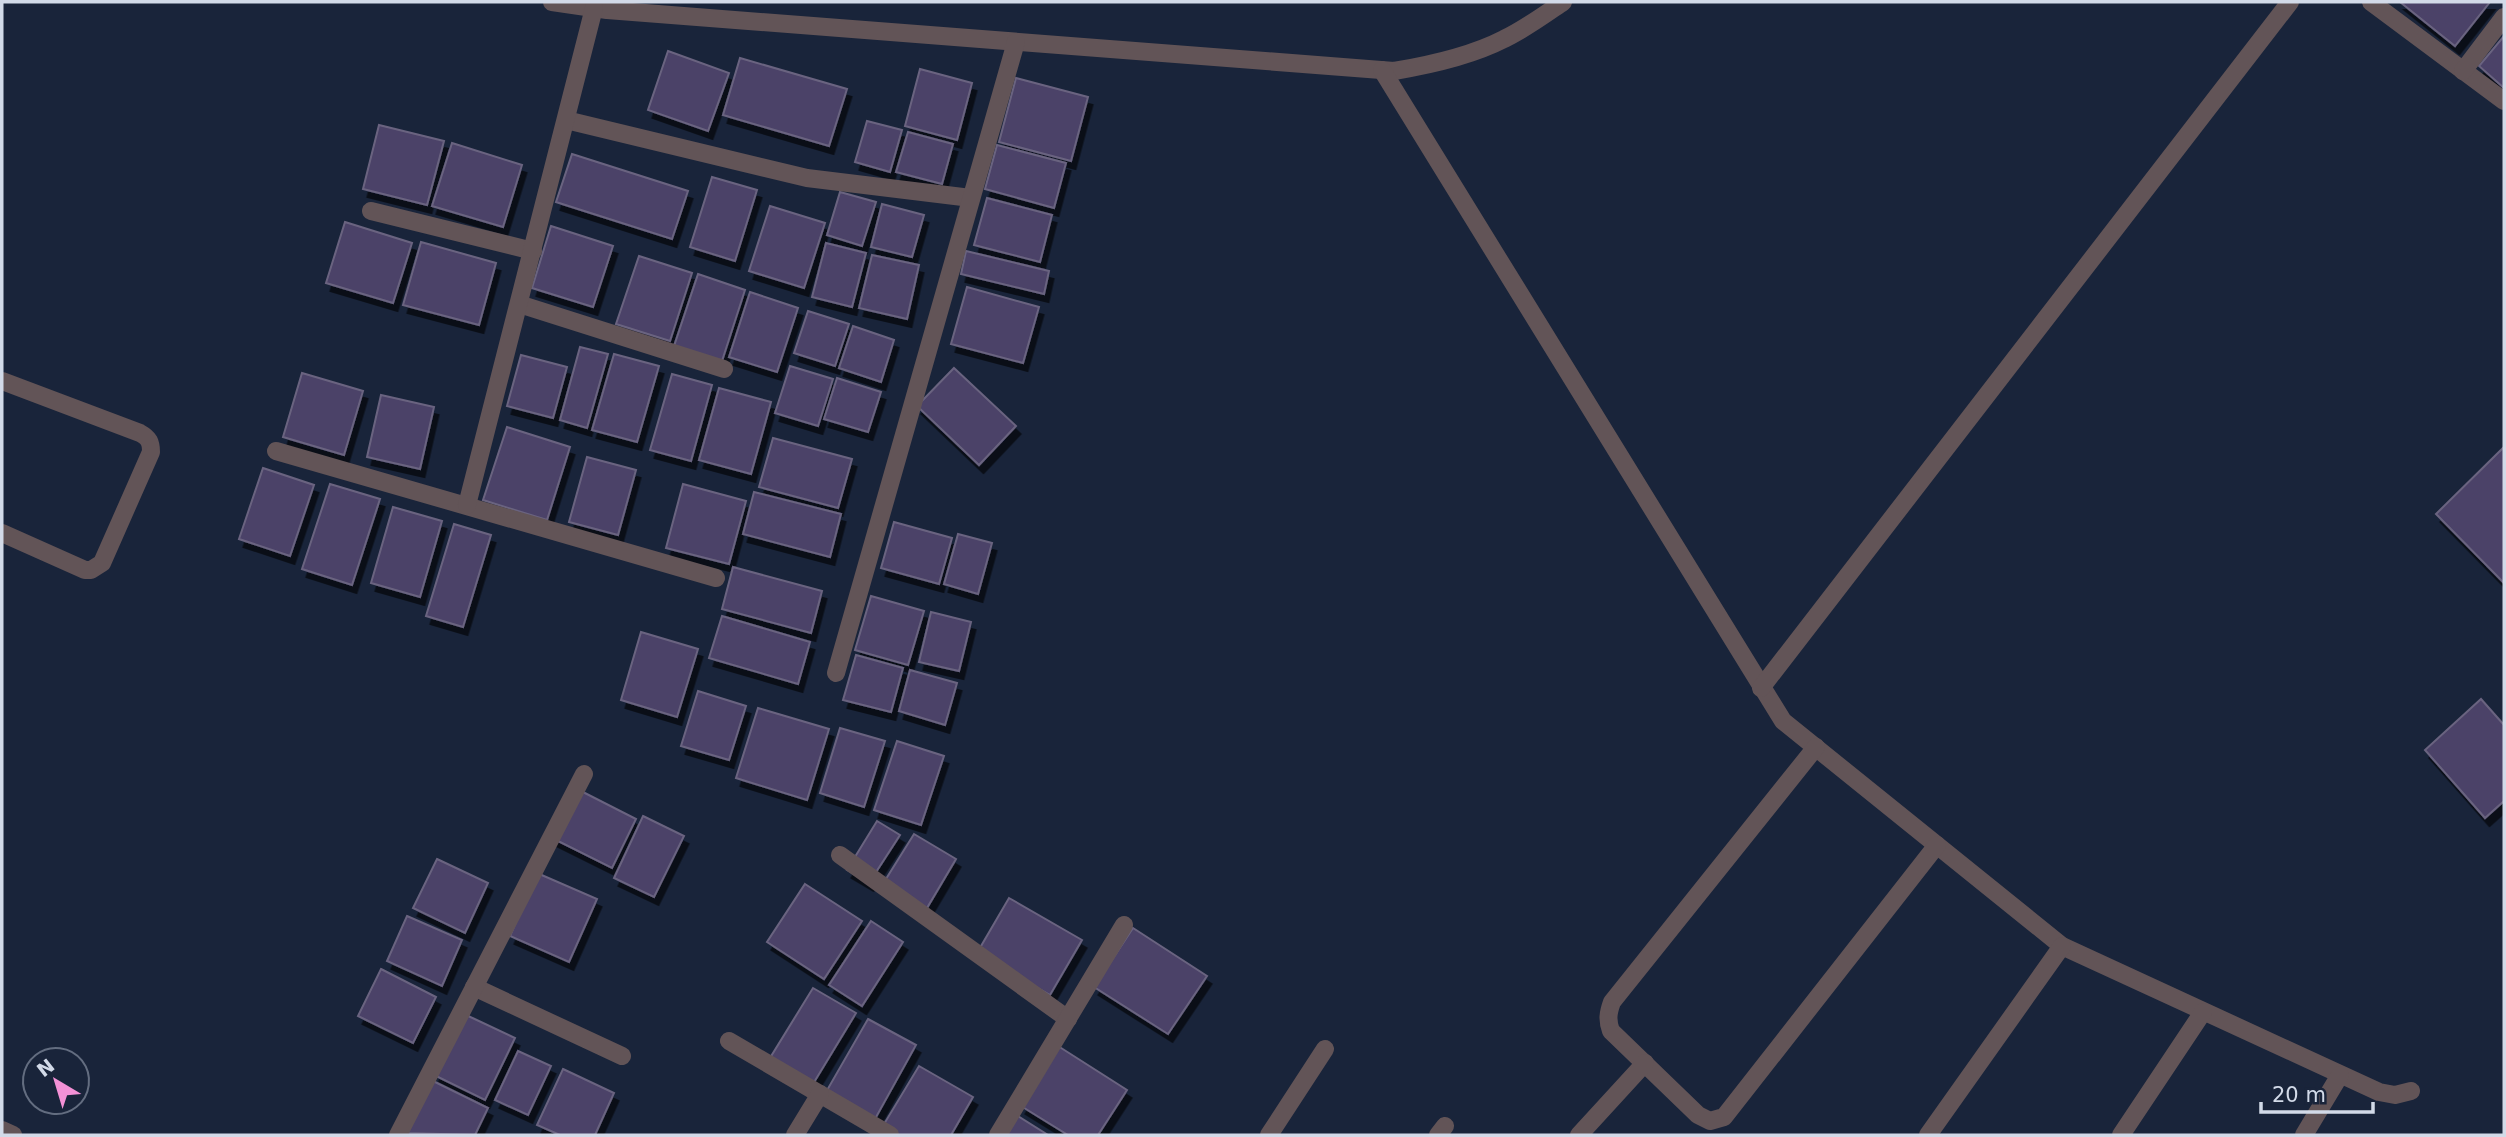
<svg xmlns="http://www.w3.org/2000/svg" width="2506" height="1137" viewBox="0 0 2506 1137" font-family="'DejaVu Sans',sans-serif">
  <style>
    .building { fill: #4b4267; stroke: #6a6480; stroke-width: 2; filter: url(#shadow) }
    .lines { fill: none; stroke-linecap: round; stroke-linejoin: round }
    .minor { stroke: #625457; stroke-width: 18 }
  </style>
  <defs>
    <filter id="shadow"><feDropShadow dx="4.5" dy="8" stdDeviation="0" flood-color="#0009"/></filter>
  </defs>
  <rect width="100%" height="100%" fill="#19243a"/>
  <g class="building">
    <path d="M2400,2h90l-35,44z"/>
    <path d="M2504,36v52l-25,-22z"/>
    <path d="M668,51l61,22 -21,58 -60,-21z"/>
    <path d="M740,58l107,31 -18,57 -106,-31z"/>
    <path d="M920,69l52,14 -15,57 -52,-14z"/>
    <path d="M1016,78l72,19 -17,64 -72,-19z"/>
    <path d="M867,121l35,9 -12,42 -35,-10z"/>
    <path d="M379,125l65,16 -17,64 -64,-16z"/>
    <path d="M908,132l45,12 -11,40 -46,-12z"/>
    <path d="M452,143l70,22 -19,62 -71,-21z"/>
    <path d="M997,145l69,18 -12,45 -69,-19z"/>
    <path d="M572,154l116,37 -16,48 -116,-37z"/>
    <path d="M712,177l45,13 -22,71 -45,-14z"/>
    <path d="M840,192l36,10 -14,44 -35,-11z"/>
    <path d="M987,198l65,17 -12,47 -66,-17z"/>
    <path d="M882,204l42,11 -12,42 -41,-10z"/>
    <path d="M770,206l55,17 -21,65 -55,-17z"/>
    <path d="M345,222l67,21 -19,60 -67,-20z"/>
    <path d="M551,226l62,20 -20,61 -61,-19z"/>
    <path d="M421,242l75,21 -17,62 -76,-20z"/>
    <path d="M826,243l40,10 -14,54 -40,-10z"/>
    <path d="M966,251l83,20 -5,23 -83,-20z"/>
    <path d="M872,255l47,10 -12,54 -48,-11z"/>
    <path d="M639,256l53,17 -22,68 -54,-17z"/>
    <path d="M698,274l47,16 -23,71 -48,-15z"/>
    <path d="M967,287l72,20 -16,56 -72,-19z"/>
    <path d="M750,292l48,16 -21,64 -48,-15z"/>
    <path d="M808,311l41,13 -14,42 -41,-13z"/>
    <path d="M853,326l41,14 -13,42 -42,-14z"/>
    <path d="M580,347l28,7 -21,74 -27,-8z"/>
    <path d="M614,354l45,12 -22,76 -45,-12z"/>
    <path d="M521,355l46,12 -14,51 -46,-12z"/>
    <path d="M790,366l43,13 -15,47 -43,-13z"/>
    <path d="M954,368l62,58 -37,39 -62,-59z"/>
    <path d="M302,373l61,18 -19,64 -61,-18z"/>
    <path d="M672,374l40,11 -21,76 -41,-11z"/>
    <path d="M837,378l44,14 -13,40 -44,-13z"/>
    <path d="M719,388l52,14 -20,72 -52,-14z"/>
    <path d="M381,395l53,12 -14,62 -53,-12z"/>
    <path d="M507,427l63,20 -23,73 -64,-20z"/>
    <path d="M773,438l79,21 -14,49 -79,-21z"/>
    <path d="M2504,447v136l-68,-69z"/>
    <path d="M587,457l49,13 -18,65 -49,-13z"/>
    <path d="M263,468l51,17 -24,71 -51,-17z"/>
    <path d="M330,484l50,15 -28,86 -50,-16z"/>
    <path d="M683,484l63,17 -17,63 -63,-16z"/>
    <path d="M754,492l87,22 -11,43 -87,-23z"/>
    <path d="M393,507l49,14 -22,76 -49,-14z"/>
    <path d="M894,522l58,16 -13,46 -58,-16z"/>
    <path d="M454,524l37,11 -28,92 -37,-11z"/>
    <path d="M958,534l34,9 -14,51 -34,-10z"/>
    <path d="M733,567l89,24 -11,42 -89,-24z"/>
    <path d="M871,596l53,15 -16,54 -53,-15z"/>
    <path d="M931,612l40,10 -12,49 -40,-9z"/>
    <path d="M722,616l88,26 -12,42 -89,-26z"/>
    <path d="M641,632l57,17 -21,68 -56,-17z"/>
    <path d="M856,655l47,13 -12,44 -48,-12z"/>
    <path d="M910,670l47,13 -12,42 -46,-14z"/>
    <path d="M698,691l48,15 -17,54 -48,-14z"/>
    <path d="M2481,699l23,26v76l-19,17 -60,-68z"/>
    <path d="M758,708l71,21 -22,71 -71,-22z"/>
    <path d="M840,728l45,13 -21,66 -44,-14z"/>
    <path d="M897,741l47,15 -23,69 -47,-15z"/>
    <path d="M577,789l59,30 -24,49 -60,-30z"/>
    <path d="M643,816l41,20 -30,61 -40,-19z"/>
    <path d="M877,821l23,14 -31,48 -22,-13z"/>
    <path d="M914,834l42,25 -32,54 -43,-26z"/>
    <path d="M437,859l51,24 -23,50 -52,-25z"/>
    <path d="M537,873l60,26 -28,63 -59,-26z"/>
    <path d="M805,884l57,37 -38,58 -57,-37z"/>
    <path d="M1009,898l73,42 -32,55 -73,-42z"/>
    <path d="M407,916l55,24 -20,46 -55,-25z"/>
    <path d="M871,921l32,21 -41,64 -33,-21z"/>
    <path d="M1133,928l74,48 -39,58 -74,-47z"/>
    <path d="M381,969l55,28 -23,46 -55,-27z"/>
    <path d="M813,988l43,25 -43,71 -43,-26z"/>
    <path d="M464,1014l51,24 -30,62 -51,-25z"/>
    <path d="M868,1019l48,26 -41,74 -49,-27z"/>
    <path d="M1058,1046l69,44 -29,45h-30l-47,-29z"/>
    <path d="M518,1051l33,15 -23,49 -33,-15z"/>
    <path d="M919,1066l54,31 -22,38h-59l-11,-6z"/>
    <path d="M563,1069l51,24 -19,42h-35l-23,-10z"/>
    <path d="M433,1081l55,27 -13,27 -68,-2z"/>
    <path d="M1010,1111l38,24h-53z"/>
  </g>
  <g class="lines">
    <g class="minor">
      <path d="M552,2l55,8 787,61c36,-6 77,-15 110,-32 21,-10 40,-24 59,-37"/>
      <path d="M2371,2l133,99"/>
      <path d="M1382,70l401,651 279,225 317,146 16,3 16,-4"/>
      <path d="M2463,71l41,-54"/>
      <path d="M566,120l241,58 164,20"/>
      <path d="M371,211l162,40"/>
      <path d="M519,304l205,65"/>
      <path d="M2,381l138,52c9,5 11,9 11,19l-49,111 -11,7h-6l-83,-37"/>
      <path d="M276,451l440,127"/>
      <path d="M467,505l127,-497"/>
      <path d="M836,673l180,-631"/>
      <path d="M1761,688l529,-686"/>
      <path d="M1816,747l-204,255c-4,11 -5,18 -1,29l87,84 12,6 14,-4 213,-272"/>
      <path d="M840,855l228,164"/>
      <path d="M474,987l148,69"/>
      <path d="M729,1041l161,94"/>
      <path d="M2,1130l11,5"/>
      <path d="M398,1135l186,-361"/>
      <path d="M795,1135l25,-41"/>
      <path d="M998,1135l126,-210"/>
      <path d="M1269,1135l56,-86"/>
      <path d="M1438,1135l7,-9"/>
      <path d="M1579,1135l66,-72"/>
      <path d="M1928,1135l134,-189"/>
      <path d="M2121,1135l82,-123"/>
      <path d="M2304,1135l36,-60"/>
    </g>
  </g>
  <rect width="2506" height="1137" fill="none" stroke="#d2dae8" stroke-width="7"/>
  <g transform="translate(56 1081) rotate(322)"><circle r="33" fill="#19243a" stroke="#636d80" stroke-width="2"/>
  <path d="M0-5L12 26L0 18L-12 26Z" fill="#f391d6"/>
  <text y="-10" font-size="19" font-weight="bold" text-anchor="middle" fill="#d2dae8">N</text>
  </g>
  <path d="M2261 1102v10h112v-10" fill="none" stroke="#d2dae8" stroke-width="3.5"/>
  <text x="2272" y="1102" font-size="21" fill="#d2dae8" stroke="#19243a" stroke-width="5" paint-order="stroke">20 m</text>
</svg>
